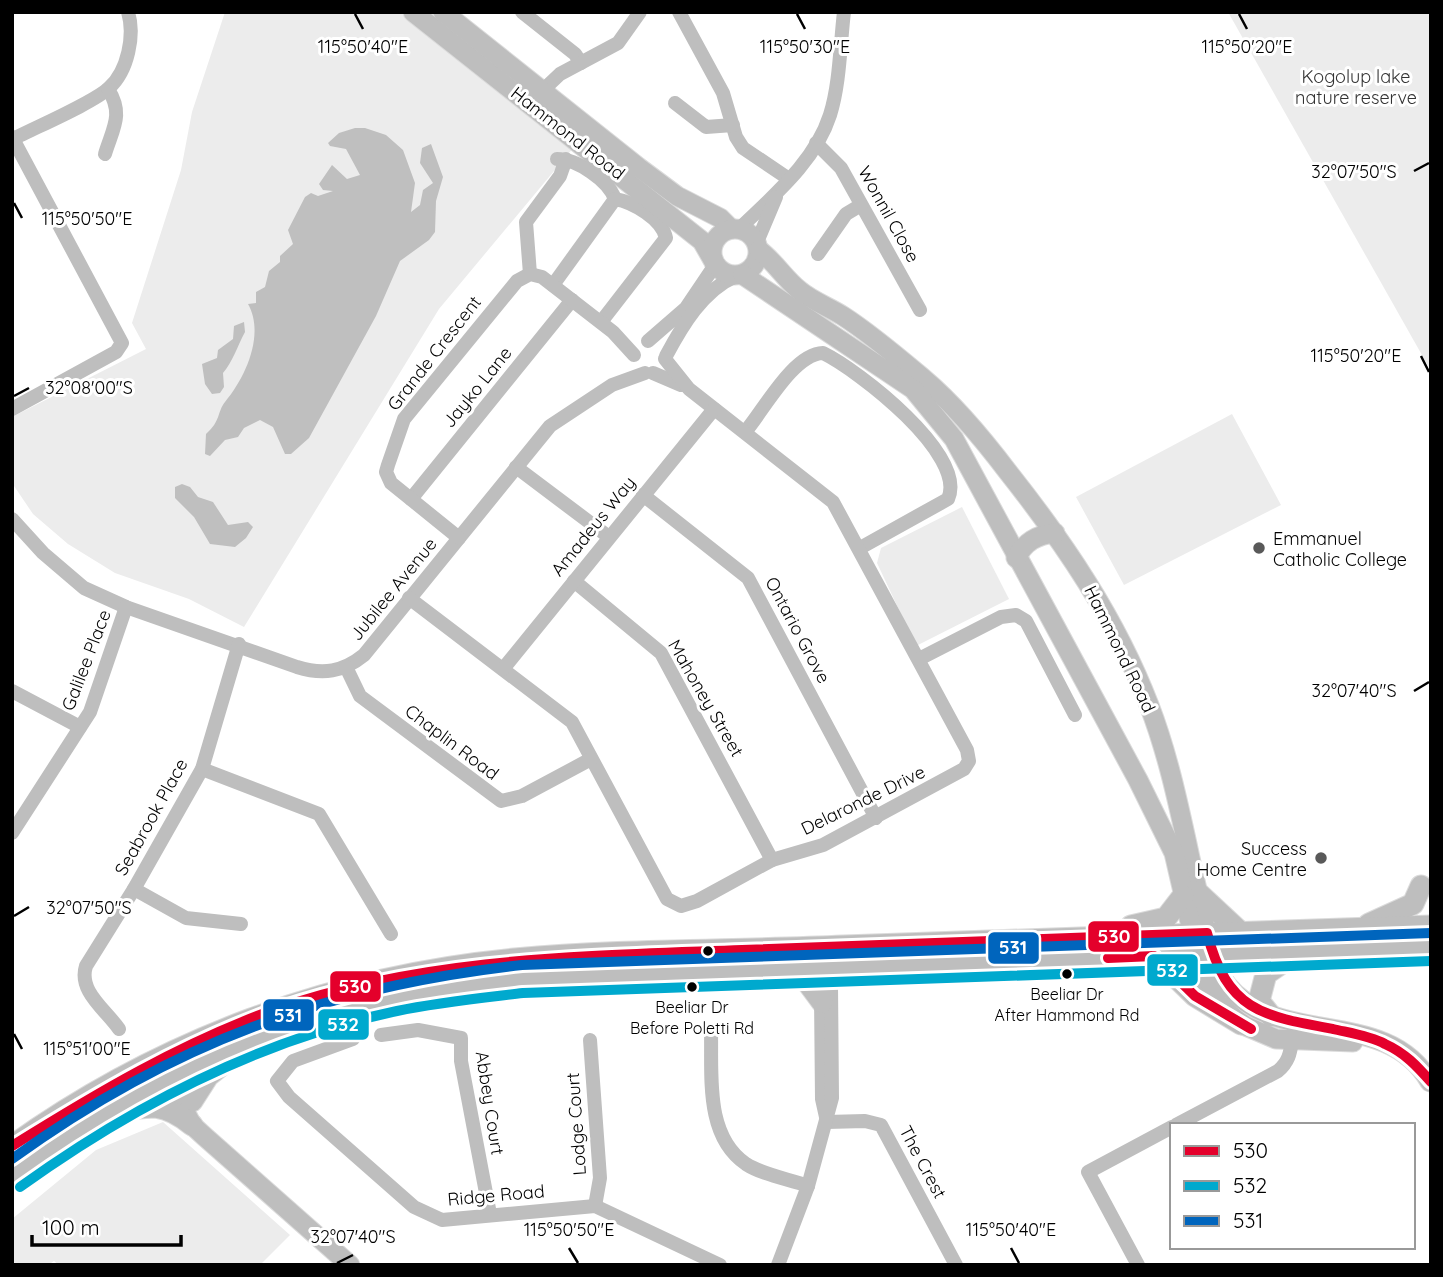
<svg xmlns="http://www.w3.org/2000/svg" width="1443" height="1277" viewBox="0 0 1443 1277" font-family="Quicksand,sans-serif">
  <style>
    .green { fill: #ececec }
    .water { fill: #bfbfbf }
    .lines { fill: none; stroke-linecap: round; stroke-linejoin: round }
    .major-casing { stroke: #dbdbdb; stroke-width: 21 }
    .highway-casing { stroke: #dbdbdb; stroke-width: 23 }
    .minor { stroke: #bebebe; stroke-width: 14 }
    .major { stroke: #bebebe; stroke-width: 19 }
    .highway { stroke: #bebebe; stroke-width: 21 }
    .bus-1-casing { stroke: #fff; stroke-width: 16 }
    .bus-2-casing { stroke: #fff; stroke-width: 16 }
    .bus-3-casing { stroke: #fff; stroke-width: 16 }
    .bus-1 { stroke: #e4002b; stroke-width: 10 }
    .bus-2 { stroke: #00a9ce; stroke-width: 10 }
    .bus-3 { stroke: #0065bd; stroke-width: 10 }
    .ticks { fill: none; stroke: #000; stroke-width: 2.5 }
    .poi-dot { fill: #595959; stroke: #fff; stroke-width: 2.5 }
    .bus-dot { fill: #000; stroke: #fff; stroke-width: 2.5 }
    .labels { text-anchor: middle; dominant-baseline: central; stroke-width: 6; stroke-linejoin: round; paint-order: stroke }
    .bus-label { font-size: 16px; fill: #000; stroke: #fff }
    .park-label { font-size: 18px; fill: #333; stroke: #fff }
    .street-label { font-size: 18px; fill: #000; stroke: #fff }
    .poi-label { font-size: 18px; fill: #000; stroke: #fff; text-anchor: start }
    .ticks-label { font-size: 18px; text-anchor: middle; fill: #000; stroke: #fff; stroke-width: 6; stroke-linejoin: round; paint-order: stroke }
    .line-badge { stroke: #fff; stroke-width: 2.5 }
    .badge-label { font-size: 19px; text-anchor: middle; font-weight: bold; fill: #fff }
  </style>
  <rect width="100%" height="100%" fill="#fff"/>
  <g class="green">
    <path d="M225,12h191l158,135 -135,162 -195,318 -55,-28 -74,-26 -47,-29 -35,-30 -21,-31v-66l134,-68 -14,-26 49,-153 11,-58z"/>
    <path d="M1228,12h203v359z"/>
    <path d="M1232,414l49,91 -157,80 -48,-88z"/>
    <path d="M962,507l47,92 -93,47 -39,-83 4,-15z"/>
    <path d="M163,1122l127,113 -30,30h-201l-5,-4 -6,4h-36v-46l84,-69z"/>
  </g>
  <g class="water">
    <path d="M355,128h10l21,7 17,15 12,33 -4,29 9,-7 3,-15 10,-7 -13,-20 2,-15 9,-4 12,33 -7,24 -1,31 -6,8 -29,21 -24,55 -67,122 -18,16h-6l-12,-27 -13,-7 -16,8 -6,9 -13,3 -15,16 -5,-2 1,-20c15,-13 11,-22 19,-32 21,-25 40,-68 23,-98l8,-1v-11l9,-5 4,-16 11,-9v-6l13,-12 -5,-14 17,-33 6,-4 7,3 15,-5 -10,-1 -4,-6 13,-19 15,14 13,-4 -14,-26 -16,-3 -2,-3 11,-10z"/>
    <path d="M244,322l1,10c-8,15 -12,29 -22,41l1,14 -4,6 -8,1 -7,-10 -3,-20 15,-6 1,-8 15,-11 1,-13z"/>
    <path d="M182,484l8,3 8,10 15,5 15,23 20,-3 5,5 -7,11 -11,9 -25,-3 -16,-27 -19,-19v-11z"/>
  </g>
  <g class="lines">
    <defs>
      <g id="major">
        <path d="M413,12l289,229 12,21"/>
        <path d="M443,12l195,155 39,29 43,22 11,11"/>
        <circle cx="735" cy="252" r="23"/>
        <path d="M759,250c16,12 25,28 40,40 13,11 30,17 44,26 28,18 56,42 81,63 32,27 59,60 84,93 57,72 108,147 141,233 24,62 35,129 50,193 6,27 10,64 28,87 52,64 160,21 203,97"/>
        <path d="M743,275l170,114 41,50 184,341 36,73 27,117 17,33 23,21 35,15 77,3"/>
        <path d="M1016,558c9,-16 20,-23 39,-25"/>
        <path d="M181,1064l-9,22 20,39 12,11 146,129"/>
      </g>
      <g id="highway">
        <path d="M1197,892l43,40"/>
        <path d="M1369,924l44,-20 8,-18"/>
        <path d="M1131,926l35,-8 17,-22"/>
        <path d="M1154,956l41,40 46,28"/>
        <path d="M799,971l23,31"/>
        <path d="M1271,1016l-12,-15 7,-27 32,-22"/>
        <path d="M192,1101l16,-25 21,-17"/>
        <path d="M116,1113c35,-8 47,-11 76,12"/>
        <path d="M12,1146c148,-106 321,-170 503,-187 107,-10 221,-8 329,-13 196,-7 391,-13 587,-20"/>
        <path d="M12,1176c107,-82 231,-143 362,-174 48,-12 99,-17 148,-23l909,-32"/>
      </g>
    </defs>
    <use href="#major" class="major-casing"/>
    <use href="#highway" class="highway-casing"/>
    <g class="minor">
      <path d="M522,12l53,42 6,9"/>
      <path d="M679,12l44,81 13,44 7,11 46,31"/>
      <path d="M541,92l19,-18 58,-31 22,-31"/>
      <path d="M675,103l31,24 27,-2"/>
      <path d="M12,137l110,206 -6,9 -104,57"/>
      <path d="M13,139c23,-12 80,-36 96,-51 19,-17 26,-53 19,-76"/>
      <path d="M816,143l25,25 79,142"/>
      <path d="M105,154c8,-26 19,-40 3,-65"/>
      <path d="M739,229c34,-33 76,-67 91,-114 10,-32 10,-70 14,-103"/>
      <path d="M757,242l19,-45"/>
      <path d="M818,254l28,-40 15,-9"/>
      <path d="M530,274l-4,-52 34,-46 6,-17"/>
      <path d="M553,285l62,-86c-7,-19 -38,-40 -58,-40"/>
      <path d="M601,322l65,-84c-4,-19 -33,-36 -51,-39"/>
      <path d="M648,341l38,-33 29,-43"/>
      <path d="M666,356c16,-30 37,-66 70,-80"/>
      <path d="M653,373l28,12"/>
      <path d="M745,432c19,-22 48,-78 78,-79 35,17 145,102 125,146l-88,49"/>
      <path d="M516,467l93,70"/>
      <path d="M643,495l105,83 128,240"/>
      <path d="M411,499l161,-199"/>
      <path d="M12,519l31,34 41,35 42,19 171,60c26,8 46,5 67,-12l186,-229 62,-41 33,-12"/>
      <path d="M459,538l-68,-55 -5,-11 2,-7 16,-46 113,-138 13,-7 12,3 71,55 21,23"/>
      <path d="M574,581l87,72 111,207"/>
      <path d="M409,598l163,124 95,177 14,7 16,-5 75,-41 51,-15 141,-76 5,-8 -2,-11 -134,-248 -144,-113 -24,-30"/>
      <path d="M919,659l82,-42 15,-2 10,6 49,94"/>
      <path d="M346,667l14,29 141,105 21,-5 69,-37"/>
      <path d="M503,669l211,-260"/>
      <path d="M12,691l68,36"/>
      <path d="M202,769l117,45 72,120"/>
      <path d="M12,833l78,-121 36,-105"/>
      <path d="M134,889l52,29 55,6"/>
      <path d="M821,995l1,104 4,18"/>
      <path d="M119,1029c-14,-20 -41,-38 -33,-63l48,-77 68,-120 37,-125"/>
      <path d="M711,1033c1,44 -6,103 35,131 17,11 43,15 62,22"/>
      <path d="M381,1035l37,-5 43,8v23l29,153"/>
      <path d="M353,1039l-60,22 -16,20 12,16 125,110 28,13 153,-14 125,59"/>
      <path d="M590,1040l10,138 -5,28"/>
      <path d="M827,1122l38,-1 16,4 75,140"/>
      <path d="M1176,1125l102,-54c14,-12 12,-23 16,-40"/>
      <path d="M778,1265l30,-79 24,-88 -1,-113 -10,-21"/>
      <path d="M1138,1265l-50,-93 84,-45"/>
    </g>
    <use href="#major" class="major"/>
    <use href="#highway" class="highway"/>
    <defs>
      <g id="bus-1">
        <path d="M1108,958l46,-2 41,40 56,33"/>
        <path d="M12,1146c85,-53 169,-103 264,-137 150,-52 309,-53 466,-59 155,-5 310,-11 465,-17 20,77 54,83 126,96 17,4 37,7 52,15 20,9 32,22 46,38"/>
      </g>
      <path id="bus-2" d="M20,1187c114,-82 239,-147 377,-176 42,-9 84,-13 126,-18l908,-32"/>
      <path id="bus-3" d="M12,1159c160,-116 314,-172 510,-194l909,-32"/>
    </defs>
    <use href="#bus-1" class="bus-1-casing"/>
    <use href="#bus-2" class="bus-2-casing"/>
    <use href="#bus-3" class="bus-3-casing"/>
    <use href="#bus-1" class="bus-1"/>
    <use href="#bus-2" class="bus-2"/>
    <use href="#bus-3" class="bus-3"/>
  </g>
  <path class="ticks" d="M355,14l8,15M797,14l8,15M1239,14l8,15M1414,171l15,-8M14,203l8,15M1421,356l8,16M14,396l15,-8M1414,691l15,-9M14,916l15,-9M14,1034l8,15M569,1248l9,15M1011,1248l8,15M337,1263l16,-8"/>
  <g class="poi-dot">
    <circle cx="1259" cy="548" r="7"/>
    <circle cx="1321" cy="858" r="7"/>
  </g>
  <g class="bus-dot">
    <circle cx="708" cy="951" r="6"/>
    <circle cx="1067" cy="974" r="6"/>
    <circle cx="692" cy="987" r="6"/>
  </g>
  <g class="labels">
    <g class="bus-label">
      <text x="1067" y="994">Beeliar Dr<tspan x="1067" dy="21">After Hammond Rd</tspan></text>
      <text x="692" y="1007">Beeliar Dr<tspan x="692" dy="21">Before Poletti Rd</tspan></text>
    </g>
    <g class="park-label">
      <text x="1356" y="76">Kogolup lake<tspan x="1356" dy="21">nature reserve</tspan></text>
    </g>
    <g class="street-label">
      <text transform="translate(568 133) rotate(38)">Hammond Road</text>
      <text transform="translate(889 214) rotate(61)">Wonnil Close</text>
      <text transform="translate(434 353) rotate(-52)">Grande Crescent</text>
      <text transform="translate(477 387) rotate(-51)">Jayko Lane</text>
      <text transform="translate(593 526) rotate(-51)">Amadeus Way</text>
      <text transform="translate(393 589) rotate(-51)">Jubilee Avenue</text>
      <text transform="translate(798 630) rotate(62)">Ontario Grove</text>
      <text transform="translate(1120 649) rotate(64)">Hammond Road</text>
      <text transform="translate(86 660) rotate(-69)">Galilee Place</text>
      <text transform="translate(706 698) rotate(60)">Mahoney Street</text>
      <text transform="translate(452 742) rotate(37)">Chaplin Road</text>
      <text transform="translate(863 800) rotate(-26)">Delaronde Drive</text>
      <text transform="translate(151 817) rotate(-61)">Seabrook Place</text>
      <text transform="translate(490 1103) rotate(81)">Abbey Court</text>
      <text transform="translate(576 1124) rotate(-94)">Lodge Court</text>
      <text transform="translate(923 1162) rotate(62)">The Crest</text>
      <text transform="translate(496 1195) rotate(-5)">Ridge Road</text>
    </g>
    <g class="poi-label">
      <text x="1273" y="538">Emmanuel<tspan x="1273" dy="21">Catholic College</tspan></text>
      <text x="1307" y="848" text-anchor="end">Success<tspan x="1307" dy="21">Home Centre</tspan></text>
    </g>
  </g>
  <g class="ticks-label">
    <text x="363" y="53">115°50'40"E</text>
    <text x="805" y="53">115°50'30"E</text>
    <text x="1247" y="53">115°50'20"E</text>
    <text x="1354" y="178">32°07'50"S</text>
    <text x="87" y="225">115°50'50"E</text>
    <text x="1356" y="362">115°50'20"E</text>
    <text x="89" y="394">32°08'00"S</text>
    <text x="1354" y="697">32°07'40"S</text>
    <text x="89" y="914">32°07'50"S</text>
    <text x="87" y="1055">115°51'00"E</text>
    <text x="569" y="1236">115°50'50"E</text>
    <text x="1011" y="1236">115°50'40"E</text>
    <text x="353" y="1243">32°07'40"S</text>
  </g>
  <g class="line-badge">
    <rect x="1087" y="920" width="53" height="33" rx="7" fill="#e4002b"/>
    <rect x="987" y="931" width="53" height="34" rx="7" fill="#0065bd"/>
    <rect x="1146" y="953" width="53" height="34" rx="7" fill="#00a9ce"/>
    <rect x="329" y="970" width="53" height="33" rx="7" fill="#e4002b"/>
    <rect x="262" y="998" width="53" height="34" rx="7" fill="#0065bd"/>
    <rect x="317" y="1008" width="53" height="33" rx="7" fill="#00a9ce"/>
  </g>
  <g class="badge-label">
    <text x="1114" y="943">530</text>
    <text x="1013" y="954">531</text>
    <text x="1172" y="977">532</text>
    <text x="355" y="993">530</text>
    <text x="288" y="1022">531</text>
    <text x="343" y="1031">532</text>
  </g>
  <rect width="1443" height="1277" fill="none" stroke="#000000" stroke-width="28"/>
  <rect x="1170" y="1123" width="245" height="126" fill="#ffffff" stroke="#999999" stroke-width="2"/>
  <rect x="1184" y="1146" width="35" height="10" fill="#e4002b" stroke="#999999" stroke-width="2"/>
  <text x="1233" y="1158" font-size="21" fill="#000000">530</text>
  <rect x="1184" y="1181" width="35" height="10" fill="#00a9ce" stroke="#999999" stroke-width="2"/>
  <text x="1233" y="1193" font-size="21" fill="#000000">532</text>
  <rect x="1184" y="1216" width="35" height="10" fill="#0065bd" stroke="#999999" stroke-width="2"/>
  <text x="1233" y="1228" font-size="21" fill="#000000">531</text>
  <path d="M32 1235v10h149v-10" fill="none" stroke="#000000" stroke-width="3.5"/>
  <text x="42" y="1235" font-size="21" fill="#000000" stroke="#ffffff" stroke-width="5" paint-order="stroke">100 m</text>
</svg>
